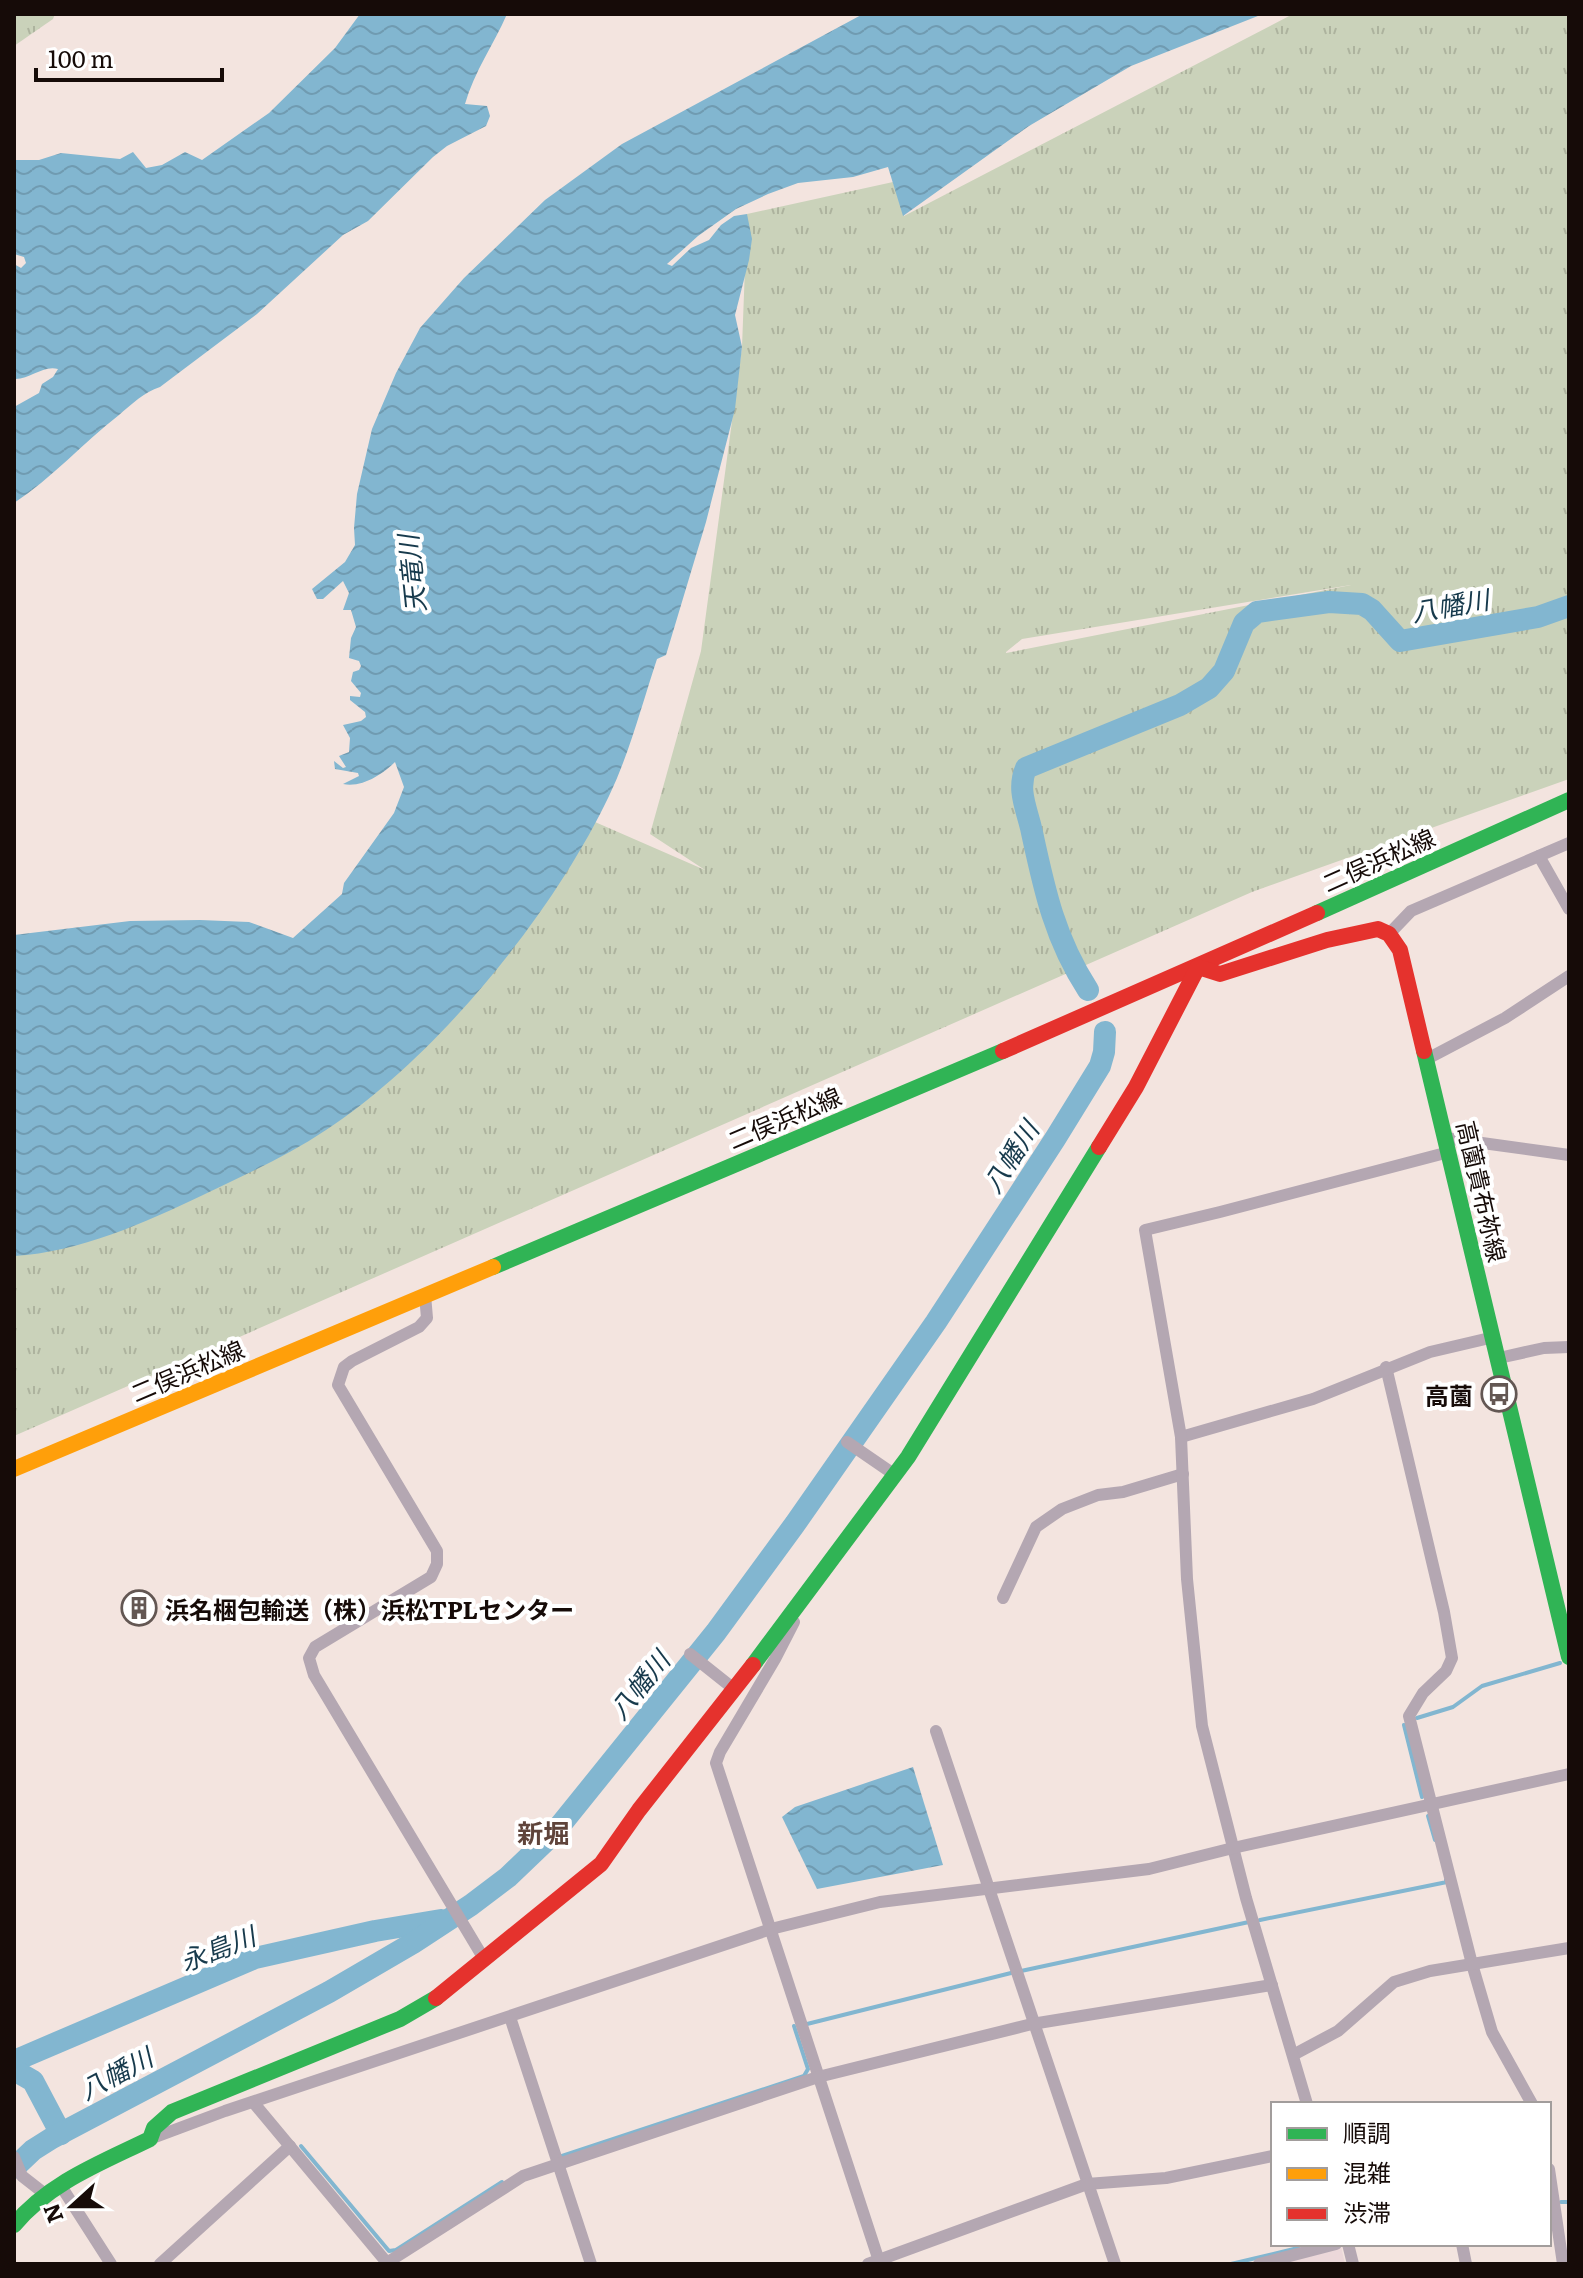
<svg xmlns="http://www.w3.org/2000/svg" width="1583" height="2278" viewBox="0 0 1583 2278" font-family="Literata,'Noto Sans JP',serif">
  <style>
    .education { fill: #ecd8da }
    .grass { fill: url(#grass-tufts); fill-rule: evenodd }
    .water { fill: url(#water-waves) }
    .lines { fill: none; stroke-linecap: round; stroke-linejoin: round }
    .stream { stroke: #82b6d0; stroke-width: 4 }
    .river { stroke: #82b6d0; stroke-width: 22 }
    .street { stroke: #b4a7b2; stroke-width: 12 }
    .fast { stroke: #30b455; stroke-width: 16 }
    .slow { stroke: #ff9f0a; stroke-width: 16 }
    .jam { stroke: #e5322d; stroke-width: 16 }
    .labels { text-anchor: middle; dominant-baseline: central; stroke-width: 8; stroke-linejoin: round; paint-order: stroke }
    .street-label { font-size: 24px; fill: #160b08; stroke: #fff }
    .poi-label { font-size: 24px; font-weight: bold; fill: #160b08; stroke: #fff; text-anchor: end }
    .water-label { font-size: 26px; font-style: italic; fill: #173a4c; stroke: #fff }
    .neighbourhood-label { font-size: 26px; font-weight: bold; fill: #5f443b; stroke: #fff }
  </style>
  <defs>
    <pattern id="grass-tufts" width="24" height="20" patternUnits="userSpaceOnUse" patternTransform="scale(2)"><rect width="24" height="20" fill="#cad2ba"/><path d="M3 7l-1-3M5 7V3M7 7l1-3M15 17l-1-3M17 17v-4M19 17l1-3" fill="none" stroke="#adb39e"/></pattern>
    <pattern id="water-waves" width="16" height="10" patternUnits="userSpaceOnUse" patternTransform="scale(2)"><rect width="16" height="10" fill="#82b6d0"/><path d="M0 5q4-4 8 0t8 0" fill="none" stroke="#709bb1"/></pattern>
  </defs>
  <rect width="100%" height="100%" fill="#f3e4df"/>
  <path class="education" d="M1341,2246l4,18h-73z"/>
  <g class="grass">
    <path d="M14,14h41l-2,5 -39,27z"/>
    <path d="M1293,14h276v765l-317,113 -1238,544v-199l505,-298 76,-117 110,48 -55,-36 51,-183 41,-304 5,-133 146,-32 11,34zM1351,585l-345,68v-1l16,-13z"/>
  </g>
  <g class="water">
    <path d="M360,14h147c-13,30 -33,58 -42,90l22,2 3,10 -4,10 -39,20 -14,11 -65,64 -25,14 -86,79 -97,73c-16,5 -28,17 -41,28 -36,28 -67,63 -105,88v-96l25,-14 3,-9 11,-7 5,-8c-16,-4 -28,11 -44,10v-115l7,4 5,-5 -2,-6 -10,-3v-94h25l22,-7 59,6 13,-7 13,16 16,-3 23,-13 17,8 67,-47 66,-65z"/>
    <path d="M863,14h400l-132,52 -102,60 -126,90 -15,-49 -35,10 -55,6 -30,11 -32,15 -38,27 -31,28 5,2 19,-18 18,-8 12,-15 13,-9 13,-2 5,25 -3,21 -14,55 7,32 -7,62 -29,113 -40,133 -9,4c-15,45 -27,93 -48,137 -56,118 -173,262 -283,334 -39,26 -81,45 -123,65 -59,28 -123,57 -189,61v-321l116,-14 70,-1 49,2 44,16 49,-44 2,-11 50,-70 10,-26 -9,-25c-12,12 -33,26 -52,22l16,-8 -1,-3 -23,-4 -1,-8 9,7 3,-1 -7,-11 10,-4 1,-14 -7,-13 18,-4 5,-4 -1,-5 -15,-12v-4l10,1 1,-4 -10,-12 2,-9 6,-2 2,-4 -2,-5 -10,-3 2,-20 5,-11 -5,-17h-8l6,-17 -6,-12 -20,18h-6l-5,-10 33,-27 10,-17 -1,-17 3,-34 15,-65 24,-56 24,-45 44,-50 81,-78 77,-56z"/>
    <path d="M913,1767l30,98 -126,24 -35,-72 13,-10z"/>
  </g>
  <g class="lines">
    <g class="stream">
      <path d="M1417,1718l36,-11 29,-21 78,-23"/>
      <path d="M1404,1725l18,72"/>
      <path d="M1428,1816l7,24"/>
      <path d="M1260,1920l187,-38 -1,-2"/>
      <path d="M1021,1971l228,-49"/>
      <path d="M807,2024l204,-51"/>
      <path d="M301,2146l88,105 7,-1 106,-68"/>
      <path d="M562,2156l242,-80 4,-7 -14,-43"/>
      <path d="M1561,2202h8"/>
      <path d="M1231,2264l67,-16"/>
    </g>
    <g class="river">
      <path d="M1088,990c-34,-52 -44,-102 -57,-162 -5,-21 -14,-39 -5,-60l154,-63 29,-17 15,-17 20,-48 13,-11 72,-10 33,2 10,6 28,31 138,-24 31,-11"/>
      <path d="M14,2061l241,-103 120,-27 66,-11"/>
      <path d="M14,2070l19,11 28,53"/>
      <path d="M14,2168l19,-18 19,-12 277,-146 84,-49 58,-38 37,-28 46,-44 162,-201 79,-108 141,-202 119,-183 45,-73 4,-14 1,-20"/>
    </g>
    <g class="street">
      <path d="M1539,856l30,53"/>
      <path d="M1389,934l22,-23 158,-68"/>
      <path d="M1427,1059l78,-41 64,-42"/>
      <path d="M1446,1138l123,17"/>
      <path d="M425,1295l2,23 -8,9 -67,34 -8,6 -6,18 99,166v13l-6,13 -116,70 -6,11 5,17 170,284"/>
      <path d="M1499,1358l45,-10 25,-1"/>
      <path d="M1386,1367l58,245 8,46 -6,13 -23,22 -14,23 63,248 20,68 40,72"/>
      <path d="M1181,1437l132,-38 117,-47 64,-15"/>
      <path d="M847,1442l48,33"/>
      <path d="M1003,1598l33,-71 26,-18 36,-14 25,-3 60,-18"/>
      <path d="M794,1622l-19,37 -55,93 -4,11 164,501"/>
      <path d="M690,1654l44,35"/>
      <path d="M936,1731l179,533"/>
      <path d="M510,2017l81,247"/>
      <path d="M1293,2055l45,-24 56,-49 36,-11 139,-23"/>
      <path d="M253,2102l135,162"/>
      <path d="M1307,2104l-61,-206 -44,-172 -15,-147 -6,-142 -36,-207 75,-18 229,-60"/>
      <path d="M150,2139l75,-28 546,-182 109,-27 269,-33 84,-21 336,-74"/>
      <path d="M14,2157l8,19 23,18"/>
      <path d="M1549,2169l14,95"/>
      <path d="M61,2186l50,78"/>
      <path d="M1348,2244l5,20"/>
      <path d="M1462,2244l4,20"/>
      <path d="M160,2264l130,-118"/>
      <path d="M385,2264l138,-88 295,-99 214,-53 240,-39"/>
      <path d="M868,2264l219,-80 79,-6 107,-22"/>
      <path d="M1259,2264l77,-20"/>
    </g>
    <g class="fast">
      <path d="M1317,913l252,-113"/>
      <path d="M1424,1051l145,606"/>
      <path d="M493,1267l510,-216"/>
      <path d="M753,1665l155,-208 191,-310"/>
      <path d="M14,2225c36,-43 87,-62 136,-86l4,-11 18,-16 228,-93 36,-21"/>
    </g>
    <path class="slow" d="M14,1469l479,-202"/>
    <g class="jam">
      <path d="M1003,1051l314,-138"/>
      <path d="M1099,1147l37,-60 62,-120 22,7 107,-34 51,-11 11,5 11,16 24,101"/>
      <path d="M436,1998l165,-134 38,-54 114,-145"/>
    </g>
  </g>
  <defs>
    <symbol id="bus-ring" viewBox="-11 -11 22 22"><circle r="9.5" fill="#fff" stroke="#635753" stroke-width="1.5"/><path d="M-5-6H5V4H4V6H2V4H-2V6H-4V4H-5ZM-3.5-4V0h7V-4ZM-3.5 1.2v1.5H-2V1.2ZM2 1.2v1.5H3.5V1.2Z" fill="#635753"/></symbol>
    <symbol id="building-ring" viewBox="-11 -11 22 22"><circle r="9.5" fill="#fff" stroke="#635753" stroke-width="1.5"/><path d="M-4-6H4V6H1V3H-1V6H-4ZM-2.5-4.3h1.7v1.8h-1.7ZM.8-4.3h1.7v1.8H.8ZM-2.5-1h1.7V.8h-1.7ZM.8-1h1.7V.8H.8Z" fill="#635753"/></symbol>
  </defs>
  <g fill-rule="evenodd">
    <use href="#bus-ring" x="1479" y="1374" width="40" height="40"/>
    <use href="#building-ring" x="119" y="1588" width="40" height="40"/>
  </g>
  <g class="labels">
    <g class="street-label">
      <text transform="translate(1378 859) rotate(-24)">二俣浜松線</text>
      <text transform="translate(784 1117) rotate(-23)">二俣浜松線</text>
      <text transform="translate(1483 1191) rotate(77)">高薗貴布祢線</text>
      <text transform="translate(187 1370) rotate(-23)">二俣浜松線</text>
    </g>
    <g class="poi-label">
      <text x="1473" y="1394">高薗</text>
      <text x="165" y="1608" text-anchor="start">浜名梱包輸送（株）浜松TPLセンター</text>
    </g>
    <g class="water-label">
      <text transform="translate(410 574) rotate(-96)">天竜川</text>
      <text transform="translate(1450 604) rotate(-10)">八幡川</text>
      <text transform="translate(1009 1156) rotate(-57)">八幡川</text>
      <text transform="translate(638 1684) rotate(-51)">八幡川</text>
      <text transform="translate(217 1947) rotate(-21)">永島川</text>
      <text transform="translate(115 2072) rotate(-28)">八幡川</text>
    </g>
    <g class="neighbourhood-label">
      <text x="543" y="1831">新堀</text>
    </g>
  </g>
  <rect width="1583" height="2278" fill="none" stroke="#160b08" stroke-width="32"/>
  <rect x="1271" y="2102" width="280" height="144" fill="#ffffff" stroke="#a29d9c" stroke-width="2"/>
  <rect x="1287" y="2128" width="40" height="12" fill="#30b455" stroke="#a29d9c" stroke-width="2"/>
  <text x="1343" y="2142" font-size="24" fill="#160b08">順調</text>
  <rect x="1287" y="2168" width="40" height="12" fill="#ff9f0a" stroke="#a29d9c" stroke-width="2"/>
  <text x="1343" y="2182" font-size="24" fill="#160b08">混雑</text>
  <rect x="1287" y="2208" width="40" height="12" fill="#e5322d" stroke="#a29d9c" stroke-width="2"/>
  <text x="1343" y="2222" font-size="24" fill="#160b08">渋滞</text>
  <g transform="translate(72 2206) rotate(249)" stroke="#ffffff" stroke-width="6" paint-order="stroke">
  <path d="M0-6L14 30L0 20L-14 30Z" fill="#160b08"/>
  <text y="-12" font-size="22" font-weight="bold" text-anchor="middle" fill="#160b08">N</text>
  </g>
  <path d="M36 68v12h186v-12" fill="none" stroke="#160b08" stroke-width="4"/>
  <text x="48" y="68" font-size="24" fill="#160b08" stroke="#ffffff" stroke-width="6" paint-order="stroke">100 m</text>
</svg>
